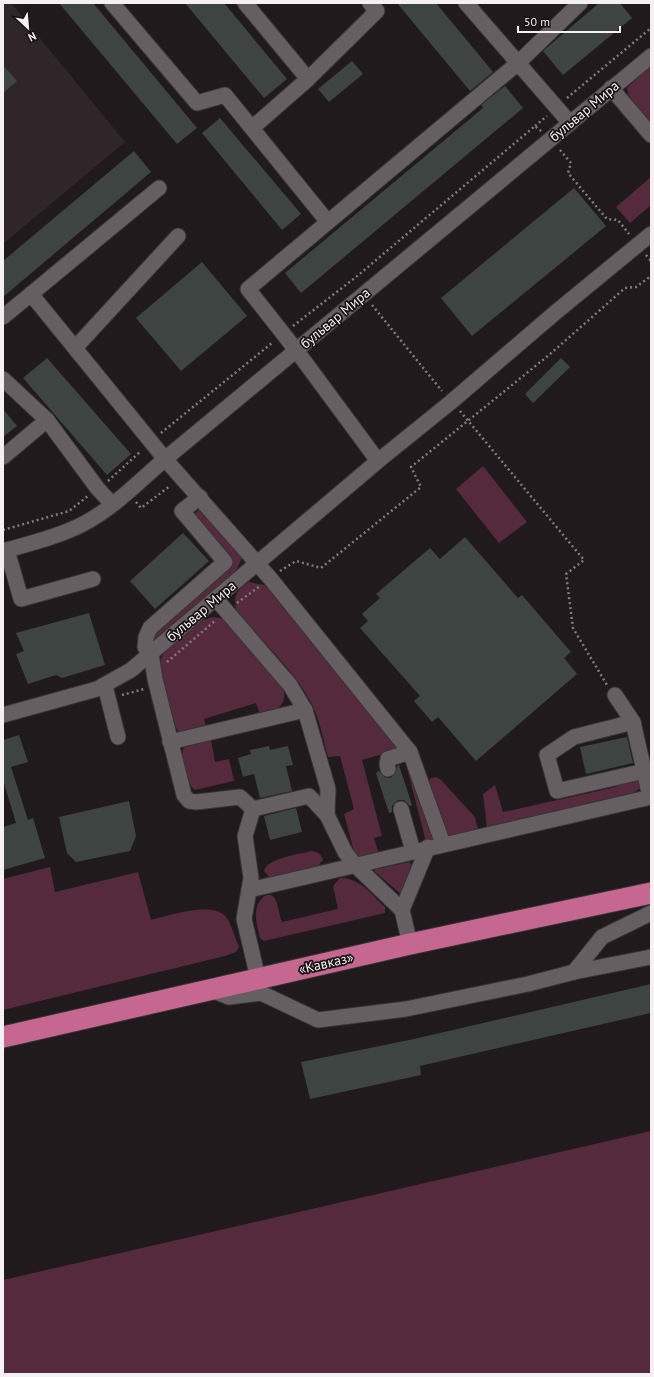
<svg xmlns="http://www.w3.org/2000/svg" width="654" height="1377" viewBox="0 0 654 1377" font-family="'PT Sans',sans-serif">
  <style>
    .built { fill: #302529 }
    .green { fill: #552a3d }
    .building { fill: #3e4441 }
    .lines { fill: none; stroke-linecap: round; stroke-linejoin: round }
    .minor-casing { stroke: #383536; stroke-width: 17 }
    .highway-casing { stroke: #383536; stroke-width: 23 }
    .path { stroke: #817b7d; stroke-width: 2.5; stroke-dasharray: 2 3; stroke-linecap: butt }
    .minor { stroke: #655f61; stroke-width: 15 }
    .highway { stroke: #c56791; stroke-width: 21 }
    .labels { text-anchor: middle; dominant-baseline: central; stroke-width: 3.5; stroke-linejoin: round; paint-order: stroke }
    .street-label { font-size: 14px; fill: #f5f1f2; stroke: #171113 }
  </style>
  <rect width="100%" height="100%" fill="#201a1c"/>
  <path class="built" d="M3,3h8l114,139 -122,102z"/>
  <g class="green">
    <path d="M651,65v58c-9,-10 -23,-21 -24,-35z"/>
    <path d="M651,177v28l-21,18 -14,-16z"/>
    <path d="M483,466l44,56 -28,21 -43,-54z"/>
    <path d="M199,509l39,43 4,6 -6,13 -88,74 2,-12 78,-66 -34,-52z"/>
    <path d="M249,582l15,3 8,7 129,157 -39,11 20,76 -8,2 5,16 -20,3 -4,-2 -11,-41 10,-5 -14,-53 -12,1c-5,-19 -9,-41 -19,-58 -18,-33 -49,-58 -72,-88 -5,-14 0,-22 12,-29z"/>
    <path d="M214,617l10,2 6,5 52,60c7,20 -3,27 -22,30l-4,-11 -52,16 2,8 -27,5 -6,-8 -15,-58 5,-12c14,-13 32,-35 51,-37z"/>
    <path d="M211,740l4,22 14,-3 5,22 -39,9c-10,-7 -17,-34 -10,-44z"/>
    <path d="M406,764l30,74 -10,4z"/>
    <path d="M436,777l5,3 34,37 3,12 -30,7 -20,-54 3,-4z"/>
    <path d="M636,778l3,3 1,7 -7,6 -146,34 -4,-34 12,-9 8,27 113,-25 8,-5z"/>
    <path d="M312,851c6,1 9,3 11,9l-6,7 -47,11 -6,-7c3,-13 36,-17 48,-20z"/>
    <path d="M409,862l3,3 -11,29 -27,-23 2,-2z"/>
    <path d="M50,867l5,25 83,-20 13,48c19,-4 62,-20 76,-2 5,8 8,20 12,29l-3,5 -11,4 -222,54v-131z"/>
    <path d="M340,878c19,-1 33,18 45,29v6l-121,28 -4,-3c-2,-10 -6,-21 -3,-31 2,-9 14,-19 19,-6 3,6 3,15 6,21l56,-13 -5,-23z"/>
    <path d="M651,1131v243h-648v-94z"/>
  </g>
  <g class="building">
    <path d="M59,3h34l104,125 -20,16z"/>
    <path d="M185,3h39l63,76 -23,19z"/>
    <path d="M397,3h39l57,69 -23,19z"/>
    <path d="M599,3h21l12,15 -69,57 -20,-24z"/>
    <path d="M352,61l11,13 -34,28 -11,-13z"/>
    <path d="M3,65l14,16 -14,12z"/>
    <path d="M505,86l18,22 -222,185 -16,-20 198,-165 -2,-3z"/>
    <path d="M220,118l81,96 -19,16 -80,-97z"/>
    <path d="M134,151l17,21 -148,125v-36z"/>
    <path d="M574,188l32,38 -134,110 -31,-38z"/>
    <path d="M202,262l45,54 -66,55 -45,-53z"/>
    <path d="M47,358l84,96 -24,21 -84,-97z"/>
    <path d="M561,358l9,9 -37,36 -8,-9z"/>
    <path d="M3,409l14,17 -14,11z"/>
    <path d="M183,533l26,28 -54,48 -25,-28z"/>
    <path d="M465,537l53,61 4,-3 49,57 -7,6 13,16 -101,87 -38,-44 -6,5 -18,-21 6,-5 -60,-68 8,-7 -6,-7 18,-16 -4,-4 54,-46 10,11z"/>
    <path d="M89,613l16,52 -43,13 -6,-3 -28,9 -12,-30 8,-3 -8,-18z"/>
    <path d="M19,735l9,27 -17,5 17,53 5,-2 12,40 -42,12v-43l13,-4 -13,-43v-40z"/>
    <path d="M627,737l6,26 -47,11 -6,-27z"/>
    <path d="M269,746l1,4 18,-4 5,19 -7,1 6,25 -32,7 -6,-24 -11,3 -5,-19 13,-4 -1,-4z"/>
    <path d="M399,765l13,40 -2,1 -6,-6h-6l-6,6v6l-3,1 -13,-40 3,-2 6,6 5,1 4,-3 3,-9z"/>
    <path d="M129,801l7,35 -6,15 -54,11 -9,-9 -8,-36z"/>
    <path d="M296,808l6,24 -32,8 -6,-24z"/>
    <path d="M651,984v29l-231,53 1,9 -111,24 -9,-37 113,-23z"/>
  </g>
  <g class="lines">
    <defs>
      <g id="minor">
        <path d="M112,3l85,100 28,-8 102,126"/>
        <path d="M245,3l63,76 -56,49"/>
        <path d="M466,3l104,120"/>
        <path d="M308,79l69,-68 -7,-8"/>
        <path d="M611,88l40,47"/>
        <path d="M159,188l-128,106 134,165 105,119 140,174 33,92"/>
        <path d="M3,317l28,-23"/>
        <path d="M75,348l103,-112"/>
        <path d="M3,379l44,41 51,69 14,15"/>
        <path d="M3,457l44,-37"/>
        <path d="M378,461l-82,-111 -48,-61 270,-226 62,-60"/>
        <path d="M200,497l-18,14 43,51 -75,66 -4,9 -1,10 6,7 4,25 29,116 5,6 7,1 44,-5 13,12"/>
        <path d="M7,550l14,49 72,-20"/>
        <path d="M3,551c22,-6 46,-12 67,-21 36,-14 66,-46 95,-71l486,-403"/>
        <path d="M216,599l74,86 15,25 23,79 -1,26"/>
        <path d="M105,686l13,51"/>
        <path d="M615,695l18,27 -59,15 -27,18 10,36 88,-20"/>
        <path d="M3,715l94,-26 34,-19 247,-209 73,-59 105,-90 95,-78"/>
        <path d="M633,722l17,75"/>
        <path d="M170,742l135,-32"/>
        <path d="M388,769l-1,-5 1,-5 22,-7"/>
        <path d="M401,809l12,42"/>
        <path d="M249,890l402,-93"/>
        <path d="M402,910l26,-63"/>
        <path d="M574,972l28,-35 49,-24"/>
        <path d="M258,978l-14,-59 7,-41 -6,-42 8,-27 56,-13 18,19 18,37 10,13 47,45 8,34"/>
        <path d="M211,990l18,7 32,-4 57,27 88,-11 122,-25 46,-12 77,-15"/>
      </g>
      <path id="highway" d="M3,1037l407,-93 241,-51"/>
    </defs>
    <use href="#minor" class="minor-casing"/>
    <use href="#highway" class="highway-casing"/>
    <g class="path">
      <path d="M567,98l84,-70"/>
      <path d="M535,126l12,-10"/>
      <path d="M560,150l11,13 -3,10 39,46 11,1 11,14"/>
      <path d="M646,255l5,6"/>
      <path d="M372,305l70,86"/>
      <path d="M293,326l63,-49 179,-151 6,5"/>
      <path d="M460,411l124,149 -18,14 7,54 34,57"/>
      <path d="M161,433l111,-90"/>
      <path d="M108,481l33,-30"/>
      <path d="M136,502l5,6 29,-22"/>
      <path d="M3,530l66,-19 19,-15"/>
      <path d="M280,571l16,-10 25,7 100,-81 -10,-20 138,-112 76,-67 11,-1 15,-11"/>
      <path d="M237,603l23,-17"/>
      <path d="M167,662l49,-42"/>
      <path d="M122,695l22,-6"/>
    </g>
    <use href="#minor" class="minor"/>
    <use href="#highway" class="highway"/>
  </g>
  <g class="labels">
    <g class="street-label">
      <text transform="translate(584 111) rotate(-40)">бульвар Мира</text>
      <text transform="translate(335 318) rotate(-40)">бульвар Мира</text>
      <text transform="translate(201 611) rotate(-40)">бульвар Мира</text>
      <text transform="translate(326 963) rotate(-13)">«Кавказ»</text>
    </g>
  </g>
  <rect width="654" height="1377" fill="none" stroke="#f5f1f2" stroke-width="8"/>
  <g transform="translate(28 28) rotate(154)" stroke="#171113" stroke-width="3" paint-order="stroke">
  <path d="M0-3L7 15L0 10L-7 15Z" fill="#f5f1f2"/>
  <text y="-6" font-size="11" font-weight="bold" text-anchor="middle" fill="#f5f1f2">N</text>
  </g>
  <path d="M518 26v6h102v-6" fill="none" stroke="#f5f1f2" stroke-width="2"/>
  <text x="524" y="26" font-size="12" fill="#f5f1f2" stroke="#171113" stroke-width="3" paint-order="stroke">50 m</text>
</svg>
